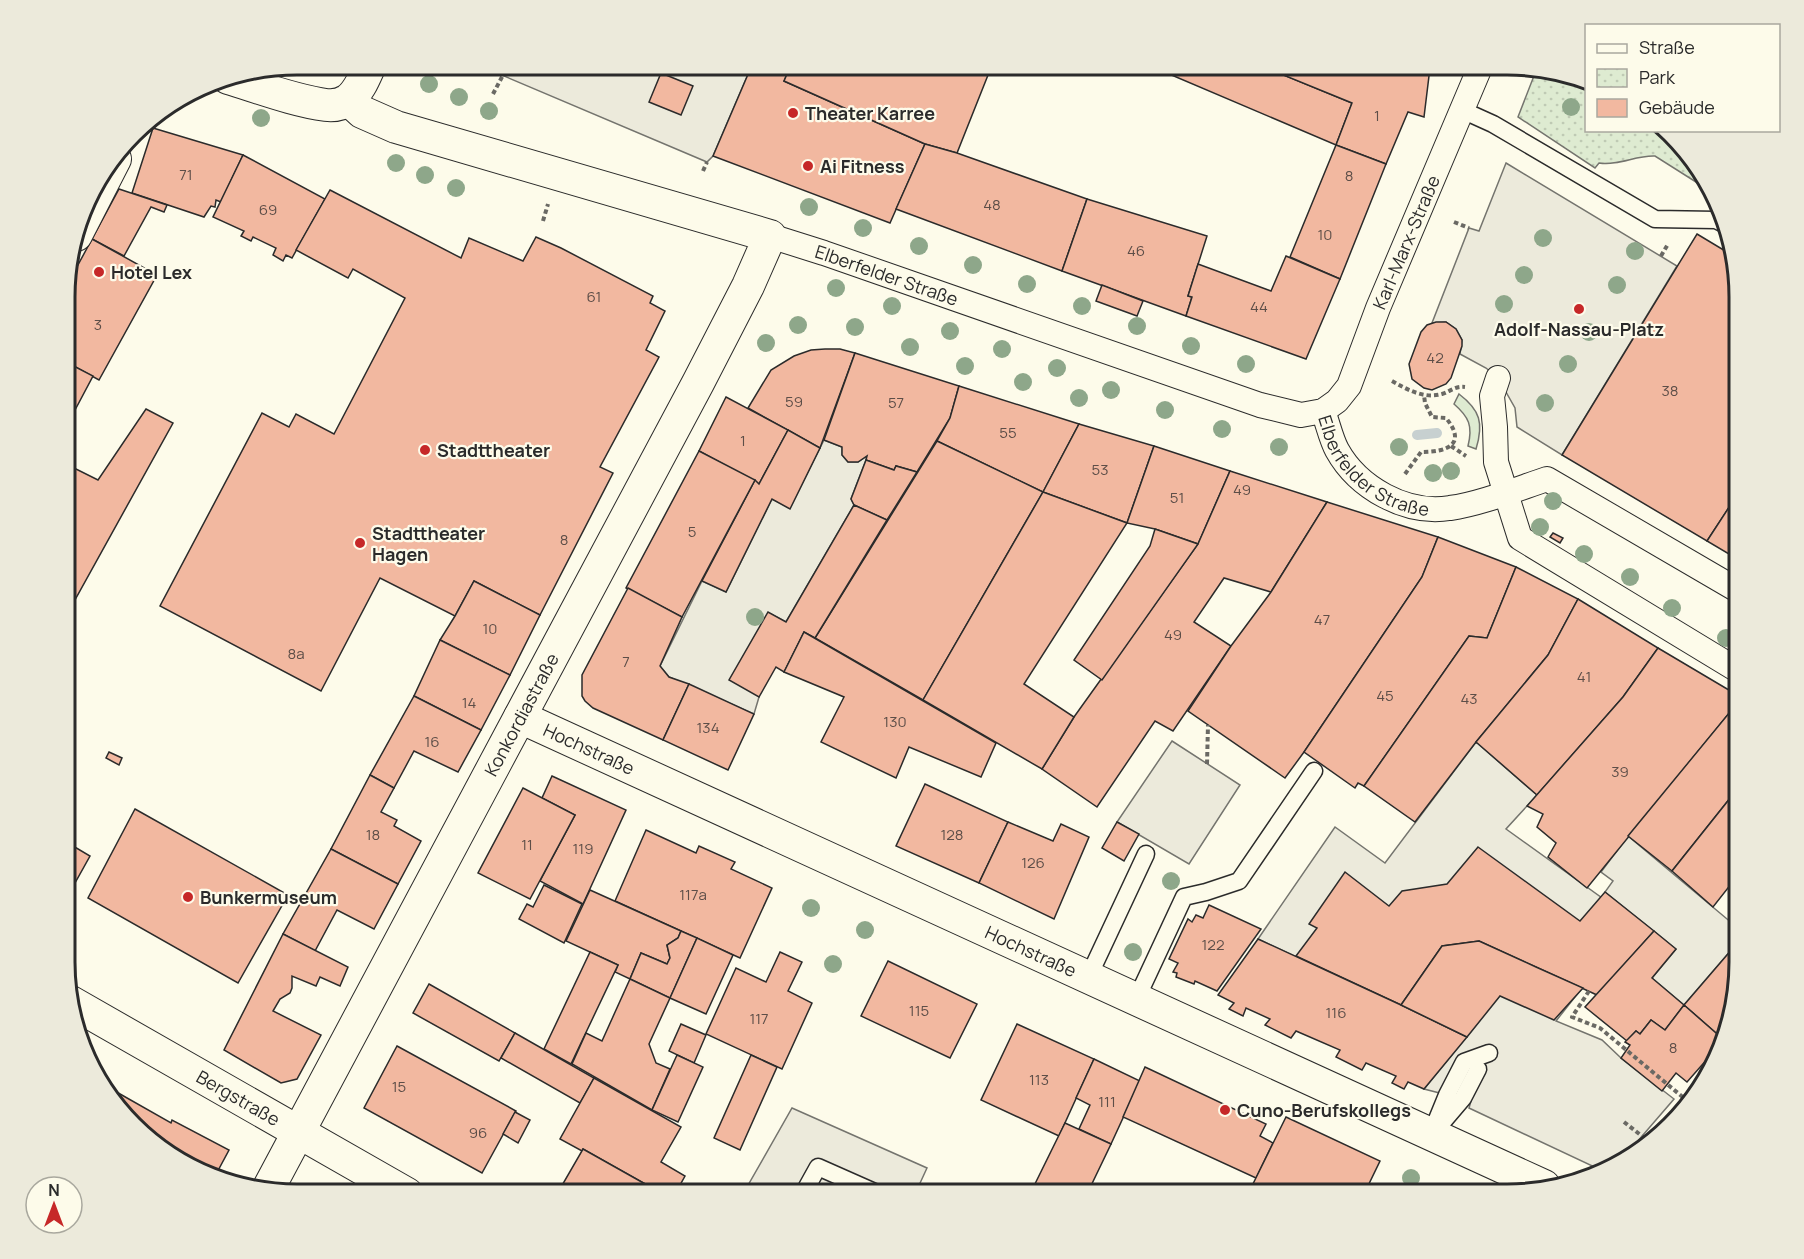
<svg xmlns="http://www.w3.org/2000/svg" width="1804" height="1259" viewBox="0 0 1804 1259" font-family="Manrope,sans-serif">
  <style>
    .grass { fill: #deebd1; stroke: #74746e; stroke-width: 1.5 }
    .park { fill: url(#park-dots); stroke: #74746e; stroke-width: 1.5 }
    .parking { fill: #eceadb; stroke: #74746e; stroke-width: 1.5 }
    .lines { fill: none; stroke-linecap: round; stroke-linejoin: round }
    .stream { stroke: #c7d0d0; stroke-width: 10 }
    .building { fill: #f2b8a0; stroke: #2b2b2b; stroke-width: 1.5 }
    .service-casing { stroke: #2b2b2b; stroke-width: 19 }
    .pedestrian-casing { stroke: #2b2b2b; stroke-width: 26 }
    .minor-casing { stroke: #2b2b2b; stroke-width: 34 }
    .path { stroke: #6a6964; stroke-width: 4; stroke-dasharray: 4.5 3; stroke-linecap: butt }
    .service { stroke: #fdfbea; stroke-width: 16 }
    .pedestrian { stroke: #fdfbea; stroke-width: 24 }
    .minor { stroke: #fdfbea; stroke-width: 32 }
    .tree { fill: #8ea78a }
    .poi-dot { fill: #c62828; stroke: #fdfbea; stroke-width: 2 }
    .labels { text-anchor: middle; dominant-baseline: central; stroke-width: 4.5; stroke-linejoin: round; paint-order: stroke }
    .number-label { font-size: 15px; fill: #5d4e48 }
    .poi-label { font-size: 18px; font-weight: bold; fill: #2b2b2b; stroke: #fdfbea; text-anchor: start }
    .street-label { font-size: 18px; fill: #2b2b2b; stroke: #fdfbea }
    .rim { fill: none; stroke: #2b2b2b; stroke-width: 3 }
  </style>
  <defs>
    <pattern id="park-dots" width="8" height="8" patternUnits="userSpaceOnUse" patternTransform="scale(1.5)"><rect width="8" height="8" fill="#deebd1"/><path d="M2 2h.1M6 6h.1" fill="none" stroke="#bfcab4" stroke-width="1.8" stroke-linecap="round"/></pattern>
  </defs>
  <rect width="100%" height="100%" fill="#fdfbea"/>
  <path class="grass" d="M1459,394c21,16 25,29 17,55l-8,-3c5,-20 1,-29 -14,-42z"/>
  <path class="park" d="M1537,68l49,11v51l77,1 52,63 -60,-38c-19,-1 -36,10 -56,7l-4,5 -77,-51z"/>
  <g class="parking">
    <path d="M478,65h274l-39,91 -6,6z"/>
    <path d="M1506,163l171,103 -115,189 -45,-28 -2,-19 -17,-30 -12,-10 -26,-14 2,-14 -6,-11 -10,-7 -14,1 37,-95 10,3z"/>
    <path d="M824,440l18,7v8l6,7h10l9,-6 -1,4 -15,39 3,6 -68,117 -17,-9 -10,84 -5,17 -85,-37 -9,-11 42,-85 24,11 46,-93 18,9z"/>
    <path d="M1172,741l68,44 -51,79 -72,-42z"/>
    <path d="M1476,742l61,53 -31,34 110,79 -34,80 -26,33 46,19 19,18 53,41 -56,65 -8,6 -5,2 -136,-64 2,-7 -47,-12 42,-52 -208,-98 77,-112 50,36z"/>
    <path d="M1628,836l111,93v12l-55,64 -32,-27 24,-29 -71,-57 8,-11 -12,-9z"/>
    <path d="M792,1108l135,60 -12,26h-172z"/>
  </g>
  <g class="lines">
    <path class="stream" d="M1417,435l20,-2"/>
  </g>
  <g class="building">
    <path d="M752,65h39l-7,16 141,63 -35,79 -177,-67z"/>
    <path d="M791,65h201l-35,88 -32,-9 -141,-63z"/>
    <path d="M1148,65h111l93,38 -16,42z"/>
    <path d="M1259,65h173l-3,11 -5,41 -16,-5 -22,52 -50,-19 16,-42z"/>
    <path d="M661,73l32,13 -12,29 -32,-13z"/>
    <path d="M153,128l90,27 -22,47 -5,-2 -1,7 -4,-1 -7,11 -72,-24z"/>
    <path d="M925,144l32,9 130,46 -25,72 -166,-62z"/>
    <path d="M1336,145l50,19 -46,115 -50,-22z"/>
    <path d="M243,155l82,44 -33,59 -6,-3 -3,6 -10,-6 3,-7 -23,-11 -2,4 -10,-5 3,-5 -31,-14z"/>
    <path d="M119,189l48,16 -3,7 -13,-5 -27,49 -32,-17z"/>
    <path d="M330,190l131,68 8,-20 54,23 13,-24 25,11 92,48 -3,7 15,8 -19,39 13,7 -59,110 13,6 -73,142 -66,-34 -19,35 -75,-38 -59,113 -161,-85 102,-193 27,14 7,-13 38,20 71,-136 -52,-29 -5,9 -52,-28z"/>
    <path d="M1087,199l120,37 -19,60 4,1 -6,19 -124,-45z"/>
    <path d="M1697,234l35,21 7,27v210l-32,49 -145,-86z"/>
    <path d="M92,239l65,36 -58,105 -33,-18v-75z"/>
    <path d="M1286,256l54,23 -34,80 -120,-43 6,-19 -4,-1 10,-32 73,27z"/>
    <path d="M1102,285l41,16 -6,15 -41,-15z"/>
    <path d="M1436,322h10l10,7 6,11v6l-11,32 -5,6 -14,6 -8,-2 -12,-9 -3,-15 12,-32 6,-7z"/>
    <path d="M825,349h15l15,4 -35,95 -72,-40 23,-38 23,-14 17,-6z"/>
    <path d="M855,353l104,33 -9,32 -33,54 -21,-6 -2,4 -28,-10 1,-4 -9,6h-10l-6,-7v-8l-18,-7z"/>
    <path d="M66,362l27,14 -27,51z"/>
    <path d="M959,386l120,38 -36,68 -106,-51 13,-23z"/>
    <path d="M726,397l62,33 -29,54 -60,-33z"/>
    <path d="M146,409l27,14 -107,193v-152l32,16z"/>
    <path d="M1079,424l75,22 -27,77 -84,-31z"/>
    <path d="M788,430l32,18 -30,61 -18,-10 -46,93 -24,-11 53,-101 4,4z"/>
    <path d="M937,441l106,51 -120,208 -108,-62z"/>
    <path d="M1154,446l76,25 -32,73 -43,-15 -28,-6z"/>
    <path d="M699,451l56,29 -73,137 -56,-29z"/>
    <path d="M866,460l28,10 2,-4 21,6 -30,48 -33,-15 -3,-6z"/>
    <path d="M1230,471l97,31 -56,90 -47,-14 -30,44 37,24 -58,85 -18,-10 -58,86 -55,-38 32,-52 124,-173z"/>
    <path d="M1043,492l84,31 -103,161 50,33 -32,52 -119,-69z"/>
    <path d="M1739,492v68l-32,-19z"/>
    <path d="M1327,502l111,35 -16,40 -118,175 -19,26 -97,-67 43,-65 40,-54z"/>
    <path d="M854,505l33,15 -72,118 -11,-6 -20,40 -8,-5 -17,30 -30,-17 39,-68 18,10z"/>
    <path d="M1155,529l43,15 -96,136 -28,-20 76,-114z"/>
    <path d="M1553,533l10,5 -3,5 -10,-6z"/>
    <path d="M1438,537l78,30 -29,71 -18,-2 -105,150 -6,-3 -3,5 -51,-36 118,-175z"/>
    <path d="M1516,567l62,32 -30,56 -72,87 -61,80 -51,-36 105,-150 18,2z"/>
    <path d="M474,581l66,34 -30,60 -70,-35 15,-24z"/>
    <path d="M628,588l54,29 -22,49 9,11 20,7 -26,56 -70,-32 -8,-7 -3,-5v-21z"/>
    <path d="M1578,599l80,49 -35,49 -86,98 -61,-53 72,-87z"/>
    <path d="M804,632l192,111 -15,34 -72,-30 -13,31 -75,-36 23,-45 -60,-25z"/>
    <path d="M440,640l70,35 -29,55 -67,-34z"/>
    <path d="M1658,648l81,48v5l-152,187 -39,-31 8,-14 -19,-16 6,-13 -16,-8 96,-109z"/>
    <path d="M689,684l65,30 -26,56 -65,-30z"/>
    <path d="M414,696l67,34 -23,42 -44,-21 -20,37 -24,-13z"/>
    <path d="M1739,701v86l-67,84 -44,-35z"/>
    <path d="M109,752l13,6 -3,7 -13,-7z"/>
    <path d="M370,775l24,13 -13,24 16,8 -3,6 27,15 -23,43 -67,-35z"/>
    <path d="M552,776l74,34 -43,94 -43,-23 35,-66 -33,-17z"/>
    <path d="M925,784l83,38 -29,61 -83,-37z"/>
    <path d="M1739,787v87l-26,33 -41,-36z"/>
    <path d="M523,788l52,27 -45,84 -52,-26z"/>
    <path d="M135,809l153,86 -50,88 -150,-85z"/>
    <path d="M1008,822l45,19 8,-17 28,13 -35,82 -75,-36z"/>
    <path d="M1117,822l22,12 -15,27 -22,-13z"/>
    <path d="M646,830l50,23 3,-7 36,16 -4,7 41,19 -32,70 -125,-57z"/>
    <path d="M68,843l22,13 -24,43v-53z"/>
    <path d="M1478,847l102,74 25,-29 49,39 -57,64 -118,-54 -37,5 -41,59 -105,-49 21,-28 -8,-4 36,-52 44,34 13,-15 45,-7z"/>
    <path d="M331,849l67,35 -24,45 -37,-19 -22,41 -32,-17z"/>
    <path d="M544,885l38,19 -18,39 -45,-24 8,-15 6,3z"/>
    <path d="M590,890l91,41 -3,7 -11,7 3,13 -3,6 -26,-11 -11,26 -15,-7 3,-7 -52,-24z"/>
    <path d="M1209,905l52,24 -44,62 -22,-10 -1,3 -18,-7 1,-4 -4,-1 5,-9 -9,-4 19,-40 4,3 4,-7 7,3z"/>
    <path d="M681,931l16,7 -27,60 -40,-19 11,-26 26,11 3,-6 -3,-13 11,-7z"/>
    <path d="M1654,931l22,18 -24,29 32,27 -19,25 -14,-10 -11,14 -4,-3 -9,10 -42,-34z"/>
    <path d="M283,934l65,33 -8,19 -20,-9 -4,9 -24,-10v12l-2,5 -10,6 -7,12 48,24 -24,44 -16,4 -57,-33z"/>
    <path d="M697,938l36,17 -27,59 -36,-16z"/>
    <path d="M1258,939l143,66 66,32 -43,52 -16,-7 -4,7 -12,-6 4,-7 -30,-13 -4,7 -26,-13 4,-7 -44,-19 -5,7 -26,-13 5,-6 -24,-11 -3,8 -14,-7 5,-6 -16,-8z"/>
    <path d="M1479,941l57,26 47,21 -29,32 -54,-24 -33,41 -66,-32 41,-59z"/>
    <path d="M1739,941v36l-12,60 -3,3 -40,-35z"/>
    <path d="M590,952l28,13 -47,99 -27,-15z"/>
    <path d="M780,952l22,10 -14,29 24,12 -30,66 -76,-35 30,-66 30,14z"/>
    <path d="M888,961l89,43 -27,54 -89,-42z"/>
    <path d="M630,979l40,19 -21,46 7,19 14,6 -18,41 -80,-46 14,-31 16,8z"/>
    <path d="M429,984l86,49 -16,28 -86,-48z"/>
    <path d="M1684,1005l40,35 -37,42 -11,-9 -14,18 -41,-33 9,-13 -5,-3 11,-11 4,3 11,-14 14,10z"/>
    <path d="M681,1024l25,11 -12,28 -25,-12z"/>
    <path d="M1017,1024l77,35 -35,77 -78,-36z"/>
    <path d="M515,1033l79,45 -14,25 -79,-45z"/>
    <path d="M397,1046l119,65 -34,62 -118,-65z"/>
    <path d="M677,1055l26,12 -25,55 -26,-12z"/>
    <path d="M751,1055l26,12 -37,83 -26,-12z"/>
    <path d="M1094,1059l46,22 -29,63 -32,-15 11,-24 -14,-7z"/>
    <path d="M1145,1067l121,57 -6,12 13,7 -17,35 -133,-61z"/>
    <path d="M594,1078l87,49 -20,35 24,14 -10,18h-12l-80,-45 -1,2 -22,-12z"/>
    <path d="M113,1090l58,33 1,-3 57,30 -15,28 -58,-31 -46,-52z"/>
    <path d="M515,1112l15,8 -12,23 -15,-9z"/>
    <path d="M1286,1117l94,44 -16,33h-116z"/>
    <path d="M1065,1123l46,21 -24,50h-57z"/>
    <path d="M583,1149l80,45h-106z"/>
  </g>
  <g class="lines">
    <defs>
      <g id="service">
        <path d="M1462,110l31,14 162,95 61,1 8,4"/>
        <path d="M1088,978l58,-124"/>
        <path d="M1136,1000l48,-103 22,-5 33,-11 75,-110"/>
        <path d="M1440,1125l23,-27 15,-29"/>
        <path d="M1431,1134l16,-39 17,-33 25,-9"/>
        <path d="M803,1194l15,-27 61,27"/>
      </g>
      <g id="pedestrian">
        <path id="s1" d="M770,236l54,17 436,152 41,10 22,-4 14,-10 12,-15 29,-78 103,-243"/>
        <path d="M1498,378l-6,18 3,31 1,35 24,76 219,133"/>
        <path id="s2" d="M1323,411c5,13 8,28 14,39 21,38 69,65 113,58 30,-4 67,-19 97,-29l192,112"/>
      </g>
      <g id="minor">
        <path d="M228,78c30,9 67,23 98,27 8,1 16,-1 22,-5 11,-8 17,-24 22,-35"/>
        <path d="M76,235l39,-76"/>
        <path id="s3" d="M520,717l1024,469"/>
        <path id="s4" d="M69,1001l338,193"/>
        <path id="s5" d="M267,1191l431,-808 50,-97 22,-50 -374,-109 -34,-15 -13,-12"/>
      </g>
    </defs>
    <use href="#service" class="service-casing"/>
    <use href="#pedestrian" class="pedestrian-casing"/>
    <use href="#minor" class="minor-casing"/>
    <g class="path">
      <path d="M493,94l10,-19"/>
      <path d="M703,171l4,-9"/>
      <path d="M543,221l5,-17"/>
      <path d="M1454,222l15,6"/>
      <path d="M1661,256l7,-12"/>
      <path d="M1392,381c16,9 32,18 50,13 9,-3 13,-8 23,-7"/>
      <path d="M1451,446l15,10"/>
      <path d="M1405,474l16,-22c25,0 47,-7 25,-34l-14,-1 -7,-14 -1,-8"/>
      <path d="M1207,764l1,-39"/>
      <path d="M1589,991l-17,26 28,11 91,76"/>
      <path d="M1624,1122l23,18"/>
    </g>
    <use href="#service" class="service"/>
    <use href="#pedestrian" class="pedestrian"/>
    <use href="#minor" class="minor"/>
  </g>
  <g class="tree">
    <circle cx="429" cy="84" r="9"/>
    <circle cx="459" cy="97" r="9"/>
    <circle cx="1571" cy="107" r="9"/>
    <circle cx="489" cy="111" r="9"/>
    <circle cx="261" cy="118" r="9"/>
    <circle cx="396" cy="163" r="9"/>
    <circle cx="425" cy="175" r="9"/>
    <circle cx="456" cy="188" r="9"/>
    <circle cx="809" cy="207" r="9"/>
    <circle cx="863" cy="228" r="9"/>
    <circle cx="1543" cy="238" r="9"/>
    <circle cx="919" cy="246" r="9"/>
    <circle cx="1635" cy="251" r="9"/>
    <circle cx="973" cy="265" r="9"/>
    <circle cx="1524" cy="275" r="9"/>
    <circle cx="1027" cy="284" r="9"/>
    <circle cx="1617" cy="285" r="9"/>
    <circle cx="836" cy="288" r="9"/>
    <circle cx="1504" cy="304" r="9"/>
    <circle cx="892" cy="306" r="9"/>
    <circle cx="1082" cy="306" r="9"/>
    <circle cx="798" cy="325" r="9"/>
    <circle cx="1137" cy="326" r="9"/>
    <circle cx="855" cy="327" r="9"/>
    <circle cx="950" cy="331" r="9"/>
    <circle cx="1589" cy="332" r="9"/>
    <circle cx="766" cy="343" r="9"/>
    <circle cx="1191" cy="346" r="9"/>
    <circle cx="910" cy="347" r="9"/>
    <circle cx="1002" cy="349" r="9"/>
    <circle cx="1246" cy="364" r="9"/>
    <circle cx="1568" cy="364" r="9"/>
    <circle cx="965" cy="366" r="9"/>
    <circle cx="1057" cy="368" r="9"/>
    <circle cx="1023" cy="382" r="9"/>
    <circle cx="1111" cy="390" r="9"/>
    <circle cx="1079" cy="398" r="9"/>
    <circle cx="1545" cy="403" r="9"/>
    <circle cx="1165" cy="410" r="9"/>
    <circle cx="1222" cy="429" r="9"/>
    <circle cx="1279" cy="447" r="9"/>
    <circle cx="1399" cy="447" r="9"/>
    <circle cx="1451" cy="471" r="9"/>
    <circle cx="1433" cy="473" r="9"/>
    <circle cx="1553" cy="501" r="9"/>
    <circle cx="1540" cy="527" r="9"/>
    <circle cx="1584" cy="554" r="9"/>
    <circle cx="1630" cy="577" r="9"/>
    <circle cx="1672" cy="608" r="9"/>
    <circle cx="755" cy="617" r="9"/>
    <circle cx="1726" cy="638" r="9"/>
    <circle cx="1171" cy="881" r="9"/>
    <circle cx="811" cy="908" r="9"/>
    <circle cx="865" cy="930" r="9"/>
    <circle cx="1133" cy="952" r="9"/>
    <circle cx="833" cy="964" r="9"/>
    <circle cx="1411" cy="1178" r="9"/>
  </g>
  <g class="poi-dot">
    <circle cx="793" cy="113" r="6"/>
    <circle cx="808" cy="166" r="6"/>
    <circle cx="99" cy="272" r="6"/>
    <circle cx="1579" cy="309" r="6"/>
    <circle cx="425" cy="450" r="6"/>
    <circle cx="360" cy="543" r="6"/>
    <circle cx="188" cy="897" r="6"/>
    <circle cx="1225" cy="1110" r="6"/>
  </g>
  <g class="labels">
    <g class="number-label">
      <text x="1377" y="115">1</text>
      <text x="186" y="174">71</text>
      <text x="1349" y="175">8</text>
      <text x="992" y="204">48</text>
      <text x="268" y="209">69</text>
      <text x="1325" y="234">10</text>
      <text x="1136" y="250">46</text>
      <text x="594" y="296">61</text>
      <text x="1259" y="306">44</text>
      <text x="98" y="324">3</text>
      <text x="1435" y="357">42</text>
      <text x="1670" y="390">38</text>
      <text x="794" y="401">59</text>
      <text x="896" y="402">57</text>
      <text x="1008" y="432">55</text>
      <text x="743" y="440">1</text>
      <text x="1100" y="469">53</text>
      <text x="1242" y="489">49</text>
      <text x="1177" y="497">51</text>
      <text x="692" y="531">5</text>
      <text x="564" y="539">8</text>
      <text x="1322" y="619">47</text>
      <text x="490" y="628">10</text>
      <text x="1173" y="634">49</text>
      <text x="296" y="653">8a</text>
      <text x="626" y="661">7</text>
      <text x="1584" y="676">41</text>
      <text x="1385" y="695">45</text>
      <text x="1469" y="698">43</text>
      <text x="469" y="702">14</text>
      <text x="895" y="721">130</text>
      <text x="708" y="727">134</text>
      <text x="432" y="741">16</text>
      <text x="1620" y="771">39</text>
      <text x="373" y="834">18</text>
      <text x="952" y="834">128</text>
      <text x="527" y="844">11</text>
      <text x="583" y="848">119</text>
      <text x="1033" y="862">126</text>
      <text x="693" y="894">117a</text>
      <text x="1213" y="944">122</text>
      <text x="919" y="1010">115</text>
      <text x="1336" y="1012">116</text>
      <text x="759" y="1018">117</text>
      <text x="1673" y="1047">8</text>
      <text x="1039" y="1079">113</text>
      <text x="399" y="1086">15</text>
      <text x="1107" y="1101">111</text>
      <text x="478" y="1132">96</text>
    </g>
    <g class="poi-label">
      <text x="805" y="113">Theater Karree</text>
      <text x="820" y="166">Ai Fitness</text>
      <text x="111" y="272">Hotel Lex</text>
      <text x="1579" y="329" text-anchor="middle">Adolf-Nassau-Platz</text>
      <text x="437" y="450">Stadttheater</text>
      <text x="372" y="533">Stadttheater<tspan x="372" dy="21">Hagen</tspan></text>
      <text x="200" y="897">Bunkermuseum</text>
      <text x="1237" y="1110">Cuno-Berufskollegs</text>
    </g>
    <g class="street-label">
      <text stroke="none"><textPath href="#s1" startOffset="774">Karl-Marx-Straße</textPath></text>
      <text stroke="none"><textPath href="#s1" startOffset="123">Elberfelder Straße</textPath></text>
      <text stroke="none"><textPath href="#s2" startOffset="80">Elberfelder Straße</textPath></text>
      <text stroke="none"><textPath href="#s5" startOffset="540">Konkordiastraße</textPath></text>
      <text stroke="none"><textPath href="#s3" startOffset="76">Hochstraße</textPath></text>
      <text stroke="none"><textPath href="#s3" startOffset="562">Hochstraße</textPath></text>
      <text stroke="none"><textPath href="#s4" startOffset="195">Bergstraße</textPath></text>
    </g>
  </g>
  <path d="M0 0H1804V1259H0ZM297 75H1507A222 222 0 0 1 1729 297V962A222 222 0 0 1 1507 1184H297A222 222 0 0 1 75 962V297A222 222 0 0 1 297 75Z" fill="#eceadb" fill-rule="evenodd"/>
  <path class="rim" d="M297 75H1507A222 222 0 0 1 1729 297V962A222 222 0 0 1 1507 1184H297A222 222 0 0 1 75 962V297A222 222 0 0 1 297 75Z"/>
  <rect x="1585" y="24" width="195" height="108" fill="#fdfbea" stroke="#a9a89e" stroke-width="1.5"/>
  <rect x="1597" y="44" width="30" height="9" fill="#fdfbea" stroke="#a9a89e" stroke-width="1.5"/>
  <text x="1639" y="54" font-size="18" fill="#2b2b2b">Straße</text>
  <rect x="1597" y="69" width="30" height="18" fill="url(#park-dots)" stroke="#a9a89e" stroke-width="1.5"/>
  <text x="1639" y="84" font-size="18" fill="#2b2b2b">Park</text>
  <rect x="1597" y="99" width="30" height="18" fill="#f2b8a0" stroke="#a9a89e" stroke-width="1.5"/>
  <text x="1639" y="114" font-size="18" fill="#2b2b2b">Gebäude</text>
  <g transform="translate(54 1205)"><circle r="28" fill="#fdfbea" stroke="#a9a89e" stroke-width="1.5"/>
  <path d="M0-4.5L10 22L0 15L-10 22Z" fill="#c62828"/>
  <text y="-9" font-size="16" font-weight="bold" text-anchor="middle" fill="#2b2b2b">N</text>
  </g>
</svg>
